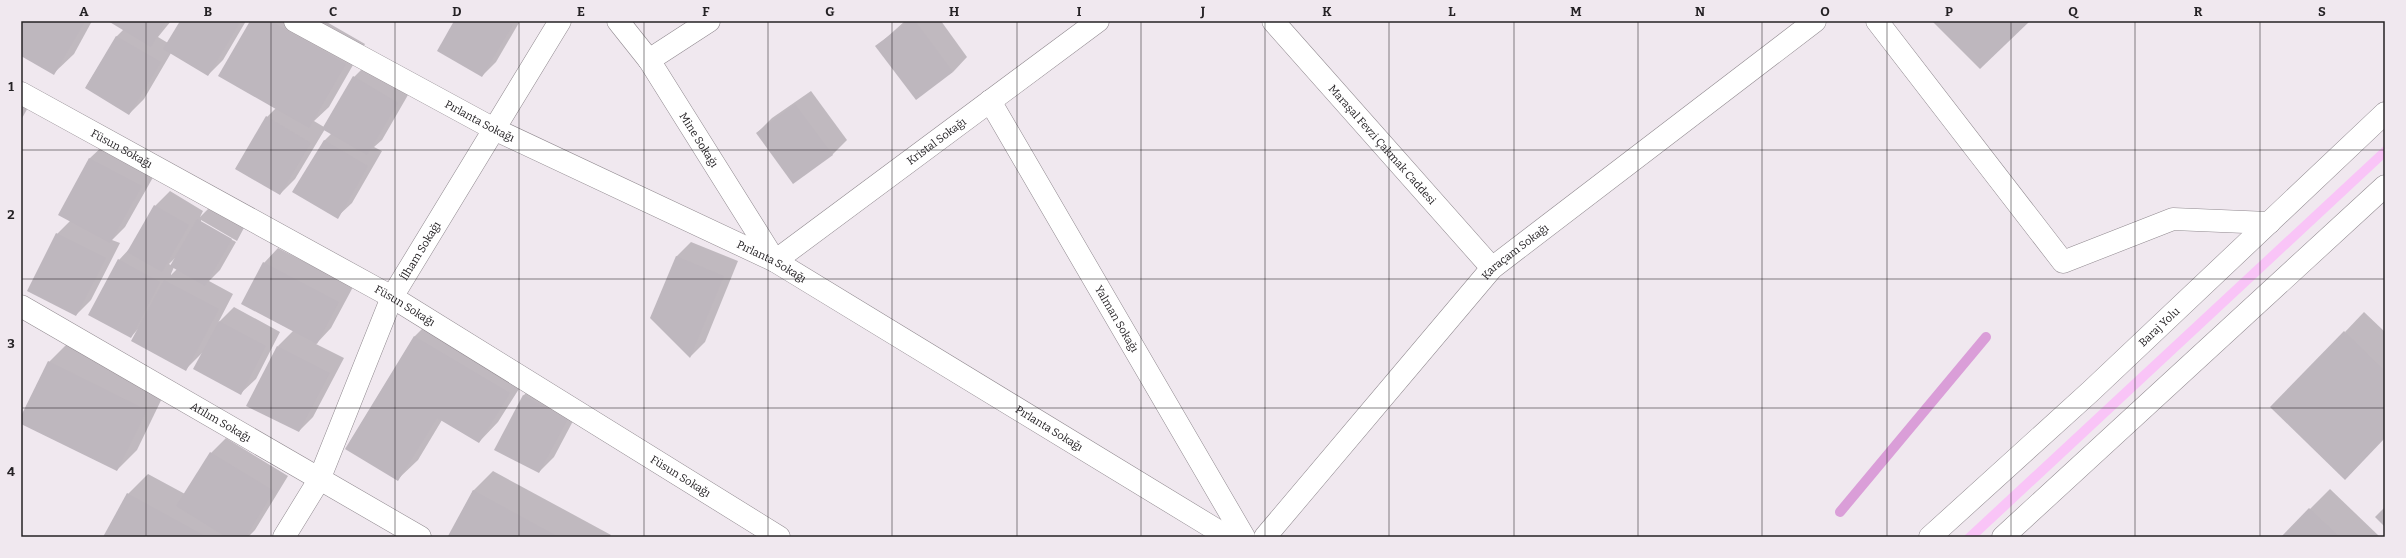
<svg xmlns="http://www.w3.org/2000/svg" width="2406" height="558" viewBox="0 0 2406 558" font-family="Bitter,serif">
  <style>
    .green { fill: #f9c4f7 }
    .shadow { fill: #0003; fill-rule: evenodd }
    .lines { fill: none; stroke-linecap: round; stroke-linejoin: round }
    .stream { stroke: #da9ed8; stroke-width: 10 }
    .building { fill: #beb7be }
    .street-casing { stroke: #90898f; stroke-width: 23 }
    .primary-casing { stroke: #90898f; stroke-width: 23 }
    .street { stroke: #fff; stroke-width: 22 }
    .primary { stroke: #fff; stroke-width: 22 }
    .grid { fill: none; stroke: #252225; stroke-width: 1; stroke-opacity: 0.55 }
    .labels { text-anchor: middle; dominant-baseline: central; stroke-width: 3.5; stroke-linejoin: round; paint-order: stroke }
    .street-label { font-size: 11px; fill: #252225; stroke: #f0e8ef }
    .neatline { fill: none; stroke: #252225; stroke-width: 1.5 }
    .grid-label { font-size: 13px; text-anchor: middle; font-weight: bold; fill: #252225 }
  </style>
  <rect width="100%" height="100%" fill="#f0e8ef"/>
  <path class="green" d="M2385,145v13l-407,379h-15z"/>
  <g class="shadow">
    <path d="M21,21h71l-18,33 -20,19 -33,-18z"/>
    <path d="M110,21h61l-13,16 10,6 13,-22h65l-23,39 -15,15 -37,-22 -27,46 -15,15 -43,-27 31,-51 7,-7z"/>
    <path d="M251,21h74l40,23 -36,63 -15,14 10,6 30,-50 15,-15 43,26 -30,52 -8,7 8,4 -30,52 -15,14 -13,-76 8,-8 -7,-4 -30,50 -15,15 -44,-26 31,-51 9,-9z"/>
    <path d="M455,21h65l-24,41 -14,14z"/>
    <path d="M905,21h36l26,36 -14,15 -76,-26z"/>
    <path d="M811,91l36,49 -15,15 -75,-22 15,-15z"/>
    <path d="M21,99l9,5 -9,16z"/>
    <path d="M105,144l51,28 -31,55 -13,13 8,3 -29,57 -15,15 -19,-81 14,-14 -11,-6 30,-56z"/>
    <path d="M170,191l33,20 -3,6 12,-12 34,19 -9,17 -36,-21v3l35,19 -16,28 -11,11 24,13 -15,29 16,-16 46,25 -24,47 -15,14 -38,-41 -17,17 -48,-40 -7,8 -12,-77 12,-13 24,-41zM176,257l-4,9 -3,-2zM174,267l3,2 -6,6v-1z"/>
    <path d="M691,242l47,19 -33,81 -15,15 -14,-100z"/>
    <path d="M278,248l75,39 -22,41 -15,16 28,14 -31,59 -14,14 -21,-85 15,-15 -29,-68z"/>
    <path d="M2364,312l21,20v105l-40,-105z"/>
    <path d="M435,316l94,57 -31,49 -19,20 -37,-22 -24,40 -20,19 -51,-31 68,-112z"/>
    <path d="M69,342l97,48 -29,60 -20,20 -96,-47v-4l28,-57z"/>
    <path d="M538,381l44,23 -28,53 -15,15 -16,-76z"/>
    <path d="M226,438l62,38 -33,54 -7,7h-144l24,-43 20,-20 37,20 26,-41z"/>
    <path d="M493,471l118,64 -1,2 -161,-1 24,-45z"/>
    <path d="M2330,489l50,48h-98z"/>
  </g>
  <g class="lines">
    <path class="stream" d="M1840,512l146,-175"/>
  </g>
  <g class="building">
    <path d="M21,21h64l-31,54 -33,-19z"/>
    <path d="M108,21h58l-15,26z"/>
    <path d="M180,21h55l4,3 -31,52 -45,-27z"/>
    <path d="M250,21h21l75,43 -37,64 -91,-52z"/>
    <path d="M454,21h52l7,4 -31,52 -45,-26z"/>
    <path d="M909,21h6l38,51 -37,28 -41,-54z"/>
    <path d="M1932,21h98l-50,48z"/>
    <path d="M116,36l45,26 -32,53 -44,-27z"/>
    <path d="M353,76l45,27 -31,52 -45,-26z"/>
    <path d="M795,104l38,51 -40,29 -37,-51z"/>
    <path d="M266,116l45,27 -31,52 -45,-26z"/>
    <path d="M324,140l44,26 -30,53 -46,-27z"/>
    <path d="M89,158l53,28 -32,57 -52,-28z"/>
    <path d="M154,205l35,20 -27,47 -35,-20z"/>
    <path d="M197,219l35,20 -27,47 -35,-20z"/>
    <path d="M56,233l50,25 -30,58 -49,-25z"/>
    <path d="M676,256l48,20 -34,82 -40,-40z"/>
    <path d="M118,259l42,23 -29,56 -43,-23z"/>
    <path d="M263,262l76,40 -22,42 -76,-40z"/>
    <path d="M164,280l55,29 -33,62 -55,-30z"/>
    <path d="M219,321l47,25 -25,49 -48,-26z"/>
    <path d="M2344,331l41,40v67l-40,42 -75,-73z"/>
    <path d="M414,336l96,57 -31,50 -42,-25 -39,63 -53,-32z"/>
    <path d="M277,346l53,27 -31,59 -53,-26z"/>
    <path d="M48,361l99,49 -30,61 -96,-47v-8z"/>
    <path d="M523,395l45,24 -29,54 -45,-23z"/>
    <path d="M210,452l64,39 -28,46h-20l-50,-31z"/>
    <path d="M473,490l86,47 -111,-1z"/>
    <path d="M127,493l80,44h-104z"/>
    <path d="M2385,507v20l-10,-10z"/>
    <path d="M2309,508l31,29h-59z"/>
  </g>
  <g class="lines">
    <defs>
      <g id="street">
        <path id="s1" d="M295,21l199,108 281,132 453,276"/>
        <path id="s2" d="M618,21l31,39 126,201 323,-240"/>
        <path id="s3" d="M1273,21l219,247"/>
        <path d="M1877,21l186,241 110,-43 96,4"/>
        <path d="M649,60l60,-39"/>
        <path id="s4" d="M21,93l371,204 387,240"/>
        <path id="s5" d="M990,101l254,436"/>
        <path id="s6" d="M21,306l399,231"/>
        <path id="s7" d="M284,537l35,-57 73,-183 168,-276"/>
        <path id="s8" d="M1265,537l227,-269 323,-247"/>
      </g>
      <g id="primary">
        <path id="s9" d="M1930,537l161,-146 294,-278"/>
        <path d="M2003,537l382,-351"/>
      </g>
    </defs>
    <use href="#street" class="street-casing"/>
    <use href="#primary" class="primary-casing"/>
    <use href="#street" class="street"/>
    <use href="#primary" class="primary"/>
  </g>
  <path class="grid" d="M146,21v516M271,21v516M395,21v516M519,21v516M644,21v516M768,21v516M892,21v516M1017,21v516M1141,21v516M1265,21v516M1389,21v516M1514,21v516M1638,21v516M1762,21v516M1887,21v516M2011,21v516M2135,21v516M2260,21v516M21,150h2364M21,279h2364M21,408h2364"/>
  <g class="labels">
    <g class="street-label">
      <text stroke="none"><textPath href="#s1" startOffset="210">Pırlanta Sokağı</textPath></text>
      <text stroke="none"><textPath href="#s2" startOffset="144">Mine Sokağı</textPath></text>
      <text stroke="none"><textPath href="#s2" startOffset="488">Kristal Sokağı</textPath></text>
      <text stroke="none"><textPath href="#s3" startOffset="165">Maraşal Fevzi Çakmak Caddesi</textPath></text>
      <text stroke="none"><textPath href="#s4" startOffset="115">Füsun Sokağı</textPath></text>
      <text stroke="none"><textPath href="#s7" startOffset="318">İlham Sokağı</textPath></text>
      <text stroke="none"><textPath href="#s8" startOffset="380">Karaçam Sokağı</textPath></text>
      <text stroke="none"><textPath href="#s1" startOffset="534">Pırlanta Sokağı</textPath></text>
      <text stroke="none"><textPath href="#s4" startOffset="439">Füsun Sokağı</textPath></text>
      <text stroke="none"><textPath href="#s5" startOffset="252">Yalman Sokağı</textPath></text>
      <text stroke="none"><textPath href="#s9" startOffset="311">Baraj Yolu</textPath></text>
      <text stroke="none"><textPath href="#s6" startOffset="231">Atılım Sokağı</textPath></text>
      <text stroke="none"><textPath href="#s1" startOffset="858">Pırlanta Sokağı</textPath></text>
      <text stroke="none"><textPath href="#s4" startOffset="763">Füsun Sokağı</textPath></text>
    </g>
  </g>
  <rect width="2406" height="558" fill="none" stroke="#f0e8ef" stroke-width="44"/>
  <rect x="22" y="22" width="2362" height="514" class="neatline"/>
  <g class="grid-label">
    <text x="84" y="16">A</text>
    <text x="208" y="16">B</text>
    <text x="333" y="16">C</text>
    <text x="457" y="16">D</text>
    <text x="581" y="16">E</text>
    <text x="706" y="16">F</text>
    <text x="830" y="16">G</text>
    <text x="954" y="16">H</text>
    <text x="1079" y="16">I</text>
    <text x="1203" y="16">J</text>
    <text x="1327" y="16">K</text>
    <text x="1452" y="16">L</text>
    <text x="1576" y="16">M</text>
    <text x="1700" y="16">N</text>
    <text x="1825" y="16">O</text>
    <text x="1949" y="16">P</text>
    <text x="2073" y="16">Q</text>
    <text x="2198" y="16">R</text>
    <text x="2322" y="16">S</text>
    <text x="11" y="91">1</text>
    <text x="11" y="219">2</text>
    <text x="11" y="348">3</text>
    <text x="11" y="476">4</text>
  </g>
</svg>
